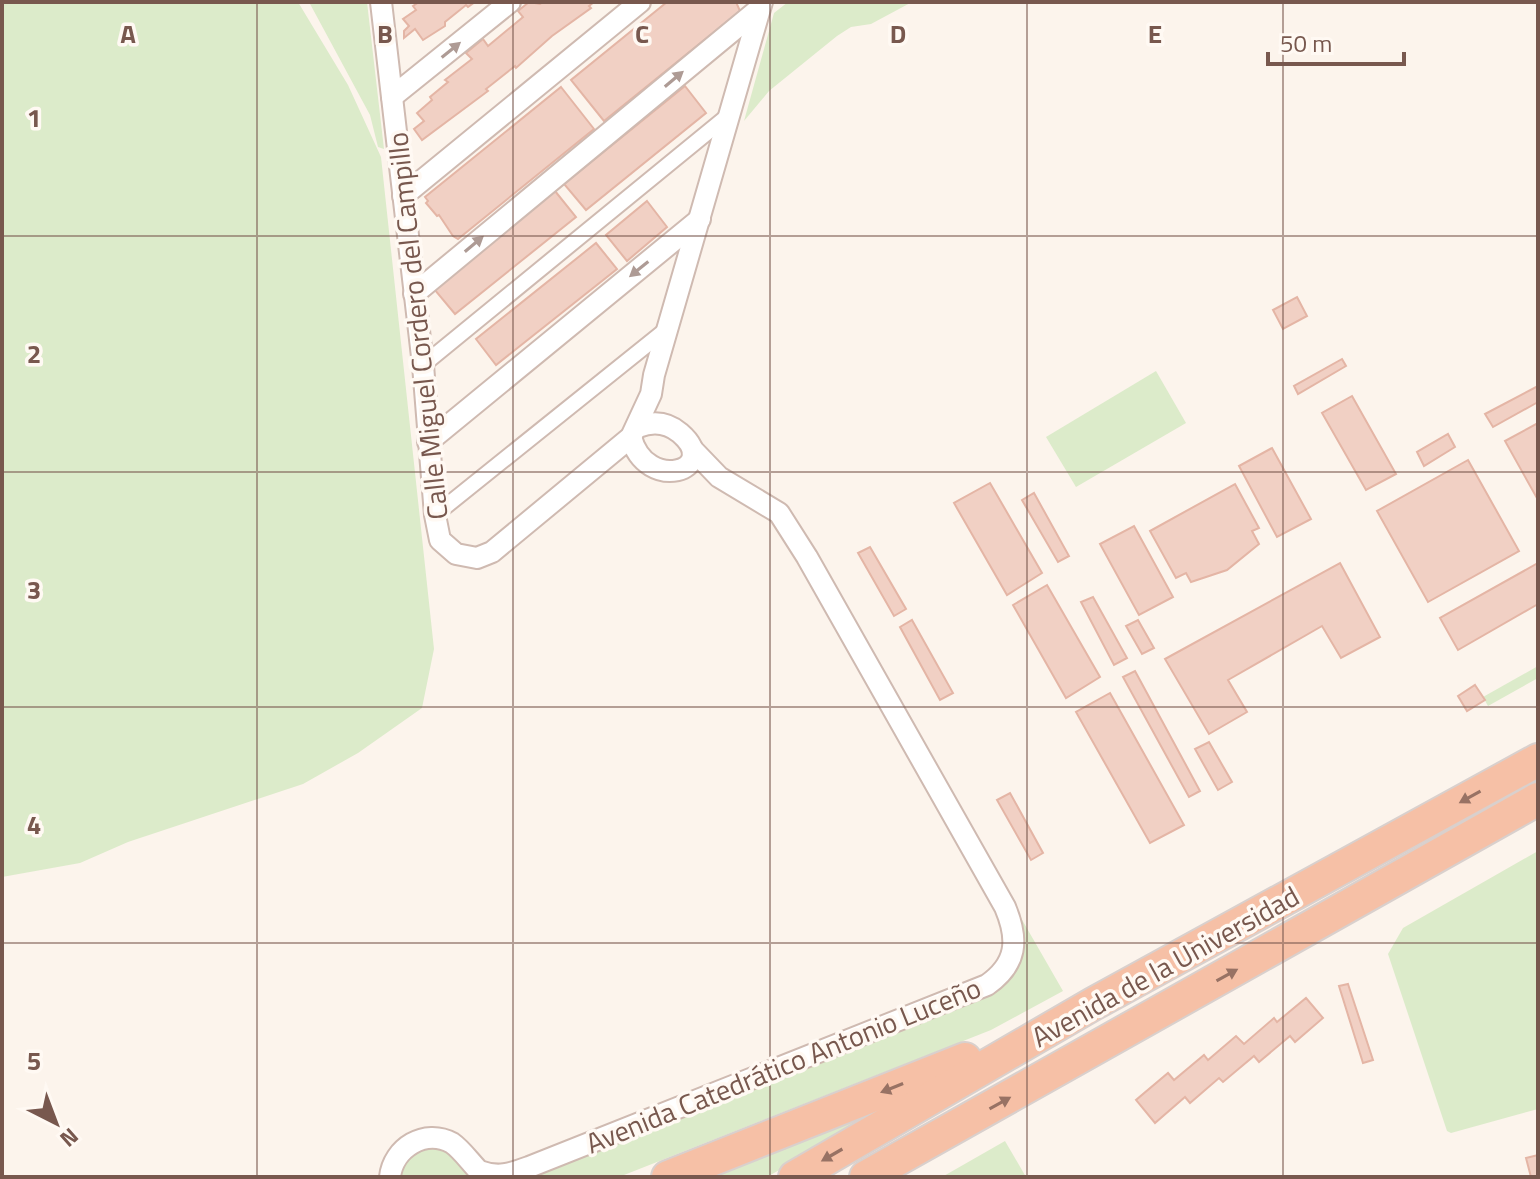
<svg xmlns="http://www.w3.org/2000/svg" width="1540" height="1179" viewBox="0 0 1540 1179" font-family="'Titillium Web',sans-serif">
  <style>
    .green { fill: #dcebca }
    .building { fill: #f1d0c4; stroke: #e4b5a5; stroke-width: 2 }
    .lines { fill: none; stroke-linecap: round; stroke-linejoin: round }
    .pedestrian-casing { stroke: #cfbab1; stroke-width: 18 }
    .minor-casing { stroke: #cfbab1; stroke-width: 24 }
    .trunk-casing { stroke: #d9d0cd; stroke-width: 36 }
    .pedestrian { stroke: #fff; stroke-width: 14 }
    .minor { stroke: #fff; stroke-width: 20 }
    .trunk { stroke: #f6c0a6; stroke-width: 32 }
    .oneway { fill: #ae9b95 }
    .oneway2 { fill: #987264 }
    .grid { fill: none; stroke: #78584e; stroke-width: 2; stroke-opacity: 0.55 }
    .labels { text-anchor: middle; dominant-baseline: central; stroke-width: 7; stroke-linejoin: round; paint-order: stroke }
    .street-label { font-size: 28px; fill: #78584e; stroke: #fff9f3 }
    .grid-label { font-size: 26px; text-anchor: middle; font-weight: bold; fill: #78584e; stroke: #fff9f3; stroke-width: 7; stroke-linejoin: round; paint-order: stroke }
  </style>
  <rect width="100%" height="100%" fill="#fcf4ec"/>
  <g class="green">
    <path d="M2,2h296l50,83 33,72 53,492 -12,59 -64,45 -55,31 -175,58 -48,21 -78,14z"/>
    <path d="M309,2h58l17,147 -6,-2 -8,-32z"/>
    <path d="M788,2h124l-41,22 -20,3 -14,9 -68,55 -25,30 30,-108z"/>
    <path d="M1156,371l30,52 -110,64 -30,-50z"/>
    <path d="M1538,666v12l-50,28 -5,-9z"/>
    <path d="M1538,851v258l-87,24 -4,-2 -59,-177 15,-26z"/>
    <path d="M1017,911l46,80 -72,39 -372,147h-88l463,-185c28,-26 35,-44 23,-81z"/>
    <path d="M912,1094l-145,83h-71z"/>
    <path d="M1005,1141l21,36h-84z"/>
    <path d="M434,1147l13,5 25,25h-72c4,-18 15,-29 34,-30z"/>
  </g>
  <g class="building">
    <path d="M419,2h56l-7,5 -2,-2 -21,17v4l-22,14 -8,-11 -11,9v-7l5,-5 -6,-7 13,-9 -3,-4z"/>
    <path d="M529,2l11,2 3,-2h51l-5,4 2,2 -39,28 -36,32 -1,-2 -29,23 2,2 -66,49 -8,-11 10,-8 -7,-8 15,-13 -2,-3 18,-15 -3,-2 27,-21 -6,-6 17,-14 5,7 35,-29 -5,-6z"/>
    <path d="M667,2h69l4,9 -136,110 -33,-41z"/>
    <path d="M685,86l21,27 -120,97 -22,-26z"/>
    <path d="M561,87l33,42 -136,110 -5,-3 -14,-21 -2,1 -11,-13 2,-2 -3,-4z"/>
    <path d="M555,191l21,26 -121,97 -21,-25z"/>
    <path d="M647,201l20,26 -40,34 -21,-26z"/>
    <path d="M596,243l21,26 -121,96 -20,-26z"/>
    <path d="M1297,297l10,19 -24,13 -10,-19z"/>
    <path d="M1342,359l4,7 -48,28 -4,-8z"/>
    <path d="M1538,386v16l-45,25 -8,-13z"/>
    <path d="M1352,396l44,78 -30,16 -44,-77z"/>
    <path d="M1538,423v77l-33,-59z"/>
    <path d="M1448,434l7,13 -31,19 -7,-14z"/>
    <path d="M1272,448l39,71 -34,18 -38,-71z"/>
    <path d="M1468,460l51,91 -91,51 -51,-91z"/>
    <path d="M990,483l52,90 -35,22 -53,-92z"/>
    <path d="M1235,484l24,44 -7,3 7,13 -32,26 -36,12 -5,-9 -10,5 -26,-47z"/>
    <path d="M1034,493l35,63 -11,6 -36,-62z"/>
    <path d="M1134,526l39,71 -34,18 -39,-71z"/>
    <path d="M870,547l36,62 -12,7 -36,-63z"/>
    <path d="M1340,563l40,74 -39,21 -19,-32 -94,54 19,32 -38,22 -44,-75z"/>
    <path d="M1538,563v41l-80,46 -18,-32z"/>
    <path d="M1047,585l53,92 -34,21 -53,-93z"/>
    <path d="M1093,597l34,61 -13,7 -33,-63z"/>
    <path d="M912,620l41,73 -13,7 -40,-73z"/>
    <path d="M1138,620l16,28 -12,6 -16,-28z"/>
    <path d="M1135,671l65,120 -11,6 -66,-120z"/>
    <path d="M1475,685l10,15 -18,11 -9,-15z"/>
    <path d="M1110,693l74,132 -34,18 -74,-131z"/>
    <path d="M1209,742l23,40 -14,8 -23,-41z"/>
    <path d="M1010,793l33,60 -12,7 -34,-60z"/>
    <path d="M1348,984l25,76 -10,3 -24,-77z"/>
    <path d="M1306,998l17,20 -28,24 -5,-6 -31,26 -5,-6 -31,26 -4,-4 -29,25 -5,-6 -30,26 -19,-23 32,-27 6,7 30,-25 4,5 28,-24 8,8 30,-26 3,4z"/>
    <path d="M1538,1155v22h-7l-5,-19z"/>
  </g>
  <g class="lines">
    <defs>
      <g id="pedestrian">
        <path d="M423,365l307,-251"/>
        <path d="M435,515l233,-187"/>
      </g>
      <g id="minor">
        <path d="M381,2l42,363 12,150 5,25 16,14 21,4 15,-6 139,-115 20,-43 3,-19 108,-373"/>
        <path d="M392,97l118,-95"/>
        <path d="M403,196l237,-194"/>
        <path d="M414,294l345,-285"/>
        <path d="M631,437c15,57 92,33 49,-4 -13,-11 -27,-12 -42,-6"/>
        <path d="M428,442l272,-223"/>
        <path d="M390,1177c3,-29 35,-49 62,-34 10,7 18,19 27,28 19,7 31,3 50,-4l458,-182c30,-21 32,-45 18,-78l-198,-350 -28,-44 -60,-36 -26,-27"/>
      </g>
      <g id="trunk">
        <path d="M668,1177l297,-118"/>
        <path d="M795,1177l298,-173 445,-244"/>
        <path d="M866,1177l672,-378"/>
      </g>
    </defs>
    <use href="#pedestrian" class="pedestrian-casing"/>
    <use href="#minor" class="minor-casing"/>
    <use href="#trunk" class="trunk-casing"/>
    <use href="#pedestrian" class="pedestrian"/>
    <use href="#minor" class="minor"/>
    <use href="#trunk" class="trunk"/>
  </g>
  <defs><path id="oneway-solid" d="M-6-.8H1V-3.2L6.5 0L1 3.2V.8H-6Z" transform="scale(2)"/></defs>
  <g class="oneway">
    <use href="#oneway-solid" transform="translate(451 50) rotate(-39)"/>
    <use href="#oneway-solid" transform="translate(674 79) rotate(-40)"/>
    <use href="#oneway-solid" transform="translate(474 244) rotate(-40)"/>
    <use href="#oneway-solid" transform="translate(639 269) rotate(141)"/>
  </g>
  <g class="oneway2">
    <use href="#oneway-solid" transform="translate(1470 797) rotate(151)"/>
    <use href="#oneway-solid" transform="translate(1227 975) rotate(-29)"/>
    <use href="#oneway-solid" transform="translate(892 1088) rotate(158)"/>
    <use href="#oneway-solid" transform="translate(1000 1103) rotate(-29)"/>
    <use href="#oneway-solid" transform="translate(832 1155) rotate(150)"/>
  </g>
  <path class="grid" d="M257,2v1175M513,2v1175M770,2v1175M1027,2v1175M1283,2v1175M2,236h1536M2,472h1536M2,707h1536M2,943h1536"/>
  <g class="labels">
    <g class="street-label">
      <text transform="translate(417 326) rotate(-96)">Calle Miguel Cordero del Campillo</text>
      <text transform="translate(1165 966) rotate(-29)">Avenida de la Universidad</text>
      <text transform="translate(783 1065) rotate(-22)">Avenida Catedrático Antonio Luceño</text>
    </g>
  </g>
  <g class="grid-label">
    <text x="128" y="43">A</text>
    <text x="385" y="43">B</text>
    <text x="642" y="43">C</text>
    <text x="898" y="43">D</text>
    <text x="1155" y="43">E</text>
    <text x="34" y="127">1</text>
    <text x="34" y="363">2</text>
    <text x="34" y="599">3</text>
    <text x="34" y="834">4</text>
    <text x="34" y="1070">5</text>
  </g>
  <rect width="1540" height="1179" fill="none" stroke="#78584e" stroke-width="8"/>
  <g transform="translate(56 1123) rotate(138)" stroke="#fff9f3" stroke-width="6" paint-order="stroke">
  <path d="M0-6L14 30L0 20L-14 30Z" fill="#78584e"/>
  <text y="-12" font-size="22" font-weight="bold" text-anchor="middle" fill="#78584e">N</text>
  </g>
  <path d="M1268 52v12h136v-12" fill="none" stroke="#78584e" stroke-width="4"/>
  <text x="1280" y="52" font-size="24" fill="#78584e" stroke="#fff9f3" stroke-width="6" paint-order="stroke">50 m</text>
</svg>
